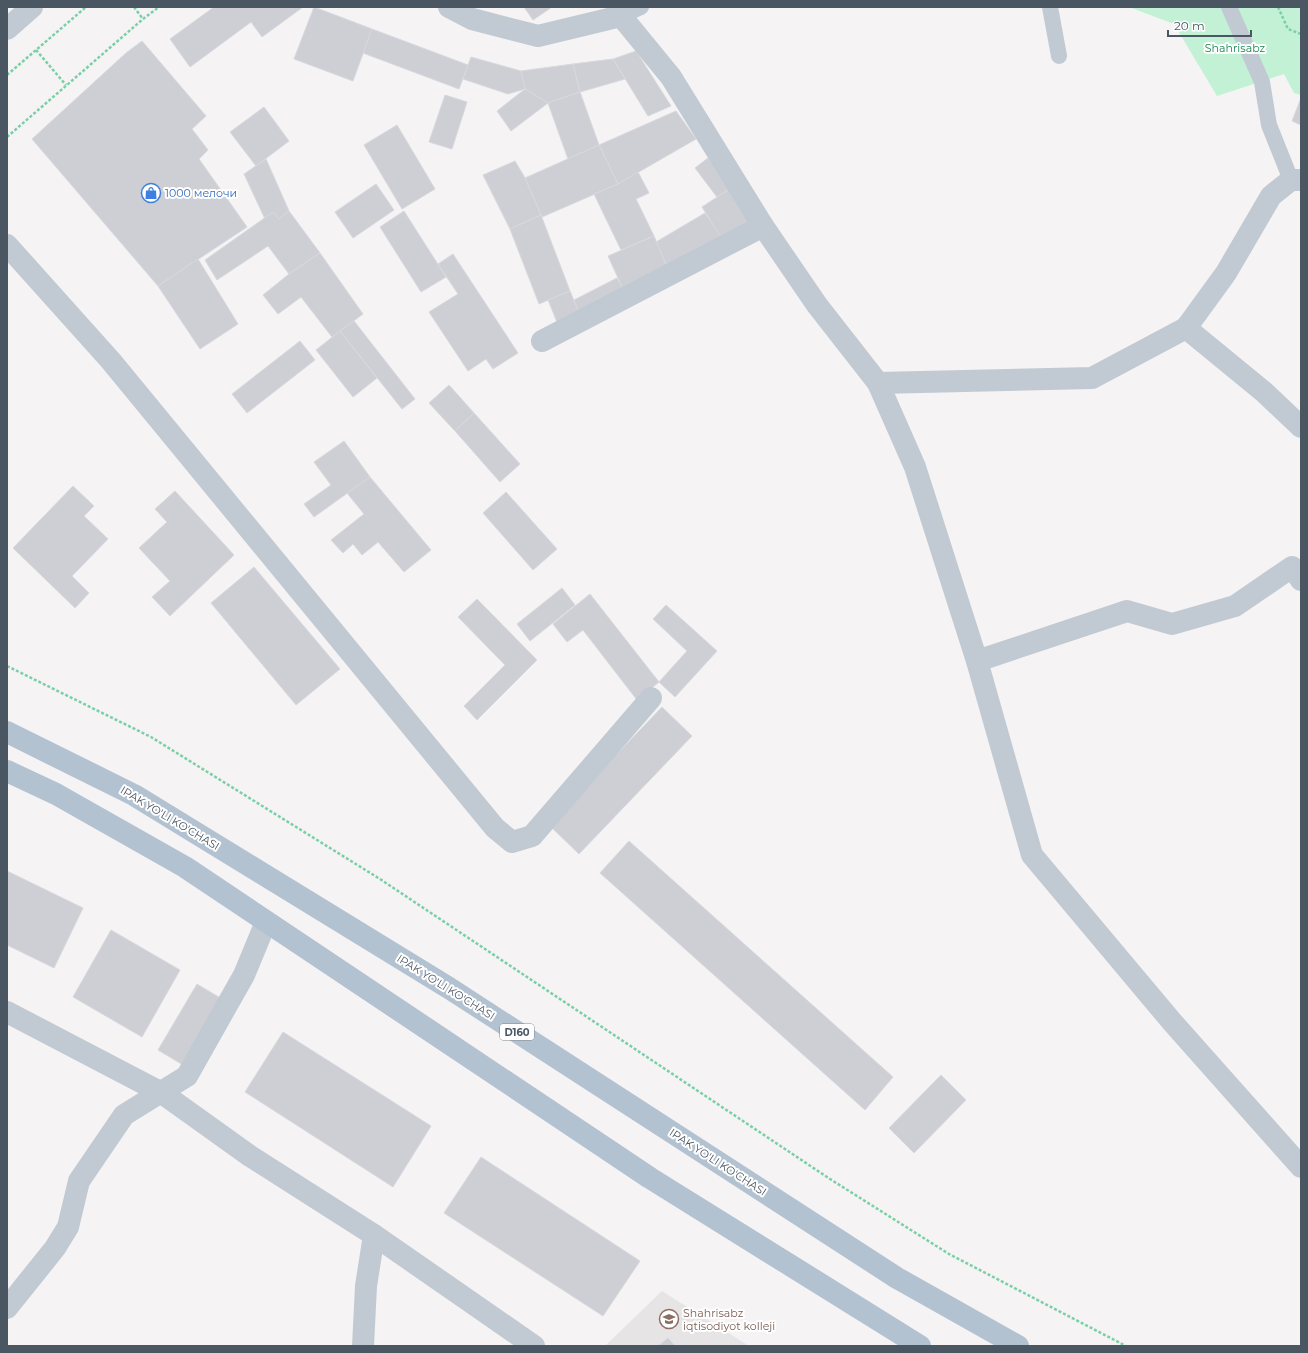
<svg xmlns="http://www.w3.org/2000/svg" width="1308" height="1353" viewBox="0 0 1308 1353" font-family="Montserrat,sans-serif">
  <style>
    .education { fill: #e6e4e5 }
    .green { fill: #c3f1d5 }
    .building { fill: #cdcfd5; stroke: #d7d9de }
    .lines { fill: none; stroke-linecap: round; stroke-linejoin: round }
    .path { stroke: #7ad0a6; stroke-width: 2.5; stroke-dasharray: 3 2; stroke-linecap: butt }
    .service { stroke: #c1cad2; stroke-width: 16 }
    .minor { stroke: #c1cad2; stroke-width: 22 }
    .primary { stroke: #b3c2d1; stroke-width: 22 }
    .labels { text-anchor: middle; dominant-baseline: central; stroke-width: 4; stroke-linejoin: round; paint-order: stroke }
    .shield { fill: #fff; stroke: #808990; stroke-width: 1 }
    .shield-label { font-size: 10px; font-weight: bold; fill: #4a5661 }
    .park-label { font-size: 11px; fill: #17864f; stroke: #fff }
    .shop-label { font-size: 11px; fill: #366cbe; stroke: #fff; text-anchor: start }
    .street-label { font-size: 11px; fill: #4a5661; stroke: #fff }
    .education-label { font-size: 11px; fill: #785e54; stroke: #fff; text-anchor: start }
  </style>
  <rect width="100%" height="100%" fill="#f5f3f3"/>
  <path class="education" d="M662,1291l87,55h-144z"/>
  <path class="green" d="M1129,7h172v88l-7,-2 -10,-19 -67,22 -43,-72z"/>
  <g class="building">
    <path d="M214,7h89l-41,30 -11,-15 -61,45 -20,-28z"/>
    <path d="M314,7l58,22 -19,52 -59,-22z"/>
    <path d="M524,7h28l-19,13z"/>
    <path d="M372,29l96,36 -9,24 -96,-36z"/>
    <path d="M142,41l64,75 -14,13 16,21 -9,9 48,68 -89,59 -126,-147 94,-86z"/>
    <path d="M636,51l35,55 -23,10 -35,-57z"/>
    <path d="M471,57l50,14 4,18 -17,5 -45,-15z"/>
    <path d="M613,59l12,20 -45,13 -7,-28z"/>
    <path d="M573,64l7,28 -32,11 -23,-14 -4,-18z"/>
    <path d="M525,89l23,14 -37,28 -14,-20z"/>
    <path d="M580,92l19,53 -31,14 -20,-56z"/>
    <path d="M445,95l22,7 -15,47 -23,-7z"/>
    <path d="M1301,98v27l-9,-4z"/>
    <path d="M264,107l25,34 -33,25 -26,-34z"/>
    <path d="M676,111l20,28 -78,45 -19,-39z"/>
    <path d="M397,125l38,64 -33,20 -38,-64z"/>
    <path d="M599,145l19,39 -76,33 -17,-39z"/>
    <path d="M708,158l23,30 -14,9 -22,-29z"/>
    <path d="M266,159l23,52 -10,8 -6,-7 -8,7 -21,-45z"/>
    <path d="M515,161l10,17 16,37 -31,14 -27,-54z"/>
    <path d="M638,172l11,21 -13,6 18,37 -33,14 -27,-56 24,-10z"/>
    <path d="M376,184l18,26 -41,28 -18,-26z"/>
    <path d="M731,188l23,34 -30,20 -22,-35z"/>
    <path d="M289,211l31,42 -31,21 -21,-28 -51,34 -12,-20 68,-48 6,7z"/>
    <path d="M404,211l42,66 -25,15 -41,-65z"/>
    <path d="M705,213l17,25 -54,31 -12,-27z"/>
    <path d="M541,215l29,76 -31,13 -29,-75z"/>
    <path d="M654,236l14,33 -45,20 -15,-33z"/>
    <path d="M320,253l43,61 -31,23 -31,-40 -23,17 -15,-19 26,-21z"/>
    <path d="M453,254l65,99 -25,16 -7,-10 -18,12 -39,-59 29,-18 -20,-30z"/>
    <path d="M198,259l40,65 -38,25 -42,-63z"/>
    <path d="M617,278l6,11 -44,24 -5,-13z"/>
    <path d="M570,291l9,22 -22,9 -9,-22z"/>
    <path d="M354,321l61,78 -13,10 -62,-78z"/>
    <path d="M340,331l37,47 -24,19 -37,-47z"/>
    <path d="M300,341l15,19 -68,53 -15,-19z"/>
    <path d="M449,385l25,28 -19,18 -26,-28z"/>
    <path d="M474,413l46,51 -20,18 -45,-51z"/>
    <path d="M344,441l26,36 -56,40 -10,-13 27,-19 -17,-23z"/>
    <path d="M370,477l61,73 -27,22 -26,-30 -16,13 -9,-11 -10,9 -12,-13 33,-26 -17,-21z"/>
    <path d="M73,486l21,20 -10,10 24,23 -36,37 17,17 -14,15 -62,-60z"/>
    <path d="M175,491l59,64 -64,61 -18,-19 18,-16 -31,-33 28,-26 -12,-13z"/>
    <path d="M506,492l51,57 -24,21 -50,-57z"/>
    <path d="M254,567l86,102 -44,36 -85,-102z"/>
    <path d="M562,588l13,17 -45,36 -13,-17z"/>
    <path d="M590,594l69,88 -22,18 -54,-70 -16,12 -14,-18z"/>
    <path d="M477,599l60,61 -60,60 -13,-14 41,-41 -47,-48z"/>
    <path d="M666,605l51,46 -42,46 -16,-15 28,-31 -34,-32z"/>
    <path d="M662,707l30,29 -113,118 -30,-29z"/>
    <path d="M629,841l264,236 -28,33 -265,-237z"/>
    <path d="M7,871l76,37 -29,60 -47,-23z"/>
    <path d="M111,930l69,40 -38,67 -69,-40z"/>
    <path d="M197,984l25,15 -39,66 -25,-15z"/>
    <path d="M283,1032l148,94 -38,61 -148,-95z"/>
    <path d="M941,1075l25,25 -52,53 -25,-25z"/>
    <path d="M481,1157l159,104 -37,55 -159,-103z"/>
    <path d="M668,1338l7,8h-17z"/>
  </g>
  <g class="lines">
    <g class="path">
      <path d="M134,7l9,12"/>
      <path d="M1278,7l10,22 13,5"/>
      <path d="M36,50l30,35"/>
      <path d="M7,75l79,-68"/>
      <path d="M7,137l136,-118 16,-12"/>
      <path d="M7,666l144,71 229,142 450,300 119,75 177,92"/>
    </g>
    <g class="service">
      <path d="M1050,7l9,49"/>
      <path d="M1229,7l33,75 7,43 22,55"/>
      <path d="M621,16l20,-9"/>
    </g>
    <g class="minor">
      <path d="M449,7l23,12 66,17 83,-20 50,61 92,149 54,79 61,78 37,84 62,194 55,194 141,168 128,144"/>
      <path d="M7,29l25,-22"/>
      <path d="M7,245l104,116 384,467 17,14 20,-6 119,-138"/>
      <path d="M1186,328l40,-55 45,-77 20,-16h10"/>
      <path d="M542,341l221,-115"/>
      <path d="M878,383l214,-5 94,-50 78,64 37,35"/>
      <path d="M977,661l150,-50 45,13 63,-18 57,-39 9,13"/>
      <path d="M7,1012l155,81 88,63 124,79 160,111"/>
      <path d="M7,1308l48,-60 13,-21 11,-46 45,-66 63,-39 57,-101 22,-53"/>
      <path d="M363,1346l3,-60 8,-51"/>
    </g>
    <g class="primary">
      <path d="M7,732l127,63 315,193 448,290 121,68"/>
      <path d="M7,771l49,23 129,73 465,311 270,168"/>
    </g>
  </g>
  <defs>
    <symbol id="shop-ring" viewBox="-11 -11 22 22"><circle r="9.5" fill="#fff" stroke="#3f7fe0" stroke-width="1.5"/><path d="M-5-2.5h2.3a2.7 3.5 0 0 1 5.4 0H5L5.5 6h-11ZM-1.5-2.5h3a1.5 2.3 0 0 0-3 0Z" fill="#3f7fe0"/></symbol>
    <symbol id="university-ring" viewBox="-11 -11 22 22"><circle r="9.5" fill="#fff" stroke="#8d6e63" stroke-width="1.5"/><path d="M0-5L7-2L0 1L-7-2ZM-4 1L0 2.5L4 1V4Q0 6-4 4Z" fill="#8d6e63"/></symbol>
  </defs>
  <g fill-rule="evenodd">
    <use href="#shop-ring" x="140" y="182" width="22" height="22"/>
    <use href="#university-ring" x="658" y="1308" width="22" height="22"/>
  </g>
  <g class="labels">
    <rect class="shield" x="500" y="1024" width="34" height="16" rx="3"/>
    <g class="shield-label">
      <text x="517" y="1032">D160</text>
    </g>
    <g class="park-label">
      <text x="1235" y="48">Shahrisabz</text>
    </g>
    <g class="shop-label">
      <text x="165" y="193">1000 мелочи</text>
    </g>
    <g class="street-label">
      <text transform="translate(170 818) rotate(31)">IPAK YO'LI KO'CHASI</text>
      <text transform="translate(446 987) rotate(32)">IPAK YO'LI KO'CHASI</text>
      <text transform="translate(718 1162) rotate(33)">IPAK YO'LI KO'CHASI</text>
    </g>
    <g class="education-label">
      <text x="683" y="1313">Shahrisabz<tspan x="683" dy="13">iqtisodiyot kolleji</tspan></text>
    </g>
  </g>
  <rect width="1308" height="1353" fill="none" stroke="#4a5661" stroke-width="16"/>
  <path d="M1168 30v6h83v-6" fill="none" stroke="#4a5661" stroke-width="2"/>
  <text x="1174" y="30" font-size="12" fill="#4a5661" stroke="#ffffff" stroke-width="3" paint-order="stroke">20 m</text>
</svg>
